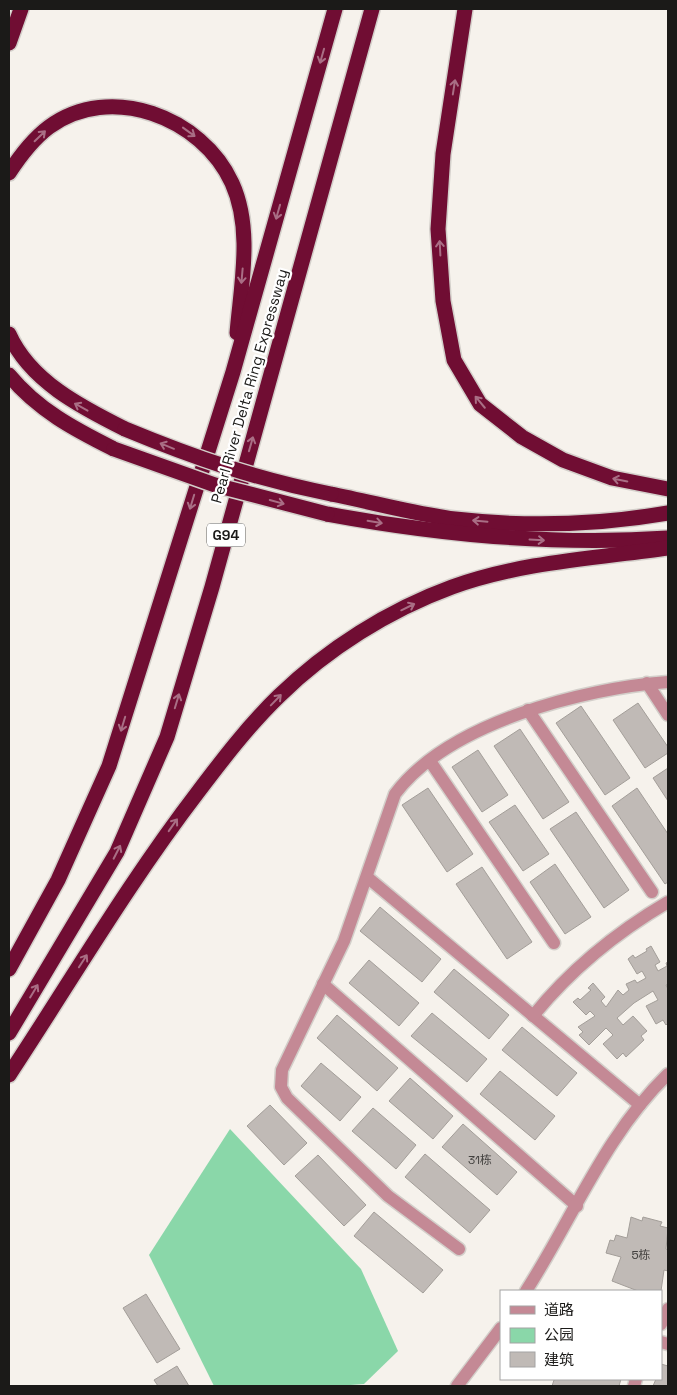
<svg xmlns="http://www.w3.org/2000/svg" width="677" height="1395" viewBox="0 0 677 1395" font-family="'Space Grotesk','Noto Sans SC',sans-serif">
  <style>
    .green { fill: #8ad7a9 }
    .building { fill: #c0bab6; stroke: #a39e99 }
    .lines { fill: none; stroke-linecap: round; stroke-linejoin: round }
    .minor-casing { stroke: #d3cfca; stroke-width: 15 }
    .highway-casing { stroke: #d3cfca; stroke-width: 18 }
    .minor { stroke: #c48995; stroke-width: 12 }
    .highway { stroke: #700d33; stroke-width: 15 }
    .highway-bridge-casing { stroke: #d3cfca; stroke-width: 18; stroke-linecap: butt }
    .highway-bridge { stroke: #700d33; stroke-width: 15 }
    .oneway { stroke: #a96e85 }
    .labels { text-anchor: middle; dominant-baseline: central; stroke-width: 4.5; stroke-linejoin: round; paint-order: stroke }
    .number-label { font-size: 12px; fill: #444240 }
    .shield { fill: #fff; stroke: #5f5f5d; stroke-width: 1 }
    .shield-label { font-size: 14px; font-weight: bold; fill: #1b1a18 }
    .street-label { font-size: 15px; fill: #1b1a18; stroke: #fff }
  </style>
  <rect width="100%" height="100%" fill="#f6f2ec"/>
  <path class="green" d="M230,1129l131,140 37,82 -34,33 -27,2h-123l-65,-131z"/>
  <g class="building">
    <path d="M638,703l30,44v6l-23,15 -32,-48z"/>
    <path d="M581,706l49,72 -25,17 -49,-72z"/>
    <path d="M520,729l49,73 -26,17 -49,-73z"/>
    <path d="M478,750l30,45 -26,17 -30,-45z"/>
    <path d="M668,768v33l-15,-23z"/>
    <path d="M428,788l45,66 -26,18 -45,-67z"/>
    <path d="M637,788l31,46v48l-3,2 -53,-78z"/>
    <path d="M515,805l34,49 -26,17 -34,-49z"/>
    <path d="M576,812l53,78 -25,18 -54,-79z"/>
    <path d="M555,864l36,53 -26,17 -35,-52z"/>
    <path d="M482,867l50,75 -25,17 -51,-75z"/>
    <path d="M380,907l61,52 -19,23 -62,-51z"/>
    <path d="M651,946l9,16 -5,3 3,6 9,-5 -1,-3 2,-1v22l-2,1 2,4v34l-2,2 -3,-5 -7,4 -10,-18 12,-6 -5,-9 -19,12 -17,15 6,7 10,-9 14,15 -6,5 3,4 -18,17 -3,-4 -6,6 -14,-15 10,-9 -7,-7 -17,17 -10,-10 4,-3 -5,-5 17,-11 -5,-5 -4,4 -13,-13 5,-4 2,2 11,-10 -3,-2 5,-5 12,14 -4,4 5,6 12,-17 5,5 6,-5 -3,-6 9,-4 2,3 9,-5 -4,-7 -5,3 -9,-15 5,-4 2,3 12,-7 -1,-2z"/>
    <path d="M369,960l50,43 -20,23 -50,-43z"/>
    <path d="M454,969l55,46 -20,24 -55,-47z"/>
    <path d="M432,1013l55,46 -20,23 -56,-46z"/>
    <path d="M337,1015l61,53 -21,23 -60,-53z"/>
    <path d="M522,1027l55,46 -20,23 -55,-46z"/>
    <path d="M321,1063l40,34 -21,24 -39,-35z"/>
    <path d="M500,1071l55,45 -20,24 -55,-46z"/>
    <path d="M410,1078l43,38 -20,23 -44,-38z"/>
    <path d="M270,1105l37,38 -23,22 -37,-39z"/>
    <path d="M373,1108l43,37 -20,24 -44,-38z"/>
    <path d="M463,1124l54,48 -20,23 -55,-48z"/>
    <path d="M425,1154l65,56 -20,23 -65,-56z"/>
    <path d="M318,1155l48,50 -22,21 -49,-50z"/>
    <path d="M374,1212l69,58 -20,23 -69,-57z"/>
    <path d="M631,1217l11,4 1,-4 19,5 -2,4 8,2 -2,21 2,1v21l-4,-1 -3,21h-23l-26,-10 9,-24 -15,-4 4,-13 4,1 2,-6 11,3z"/>
    <path d="M146,1294l34,55 -23,14 -34,-55z"/>
    <path d="M661,1364l7,2v20h-15l3,-7h5z"/>
    <path d="M177,1366l12,20h-31l-4,-6z"/>
    <path d="M557,1379h64l-2,7h-67l2,-6z"/>
  </g>
  <g class="lines">
    <defs>
      <g id="minor">
        <path d="M647,683l21,32"/>
        <path d="M528,710l124,182"/>
        <path d="M430,761l124,182"/>
        <path d="M367,877l273,228"/>
        <path d="M323,984l254,222"/>
        <path d="M533,1016c38,-47 84,-84 135,-114"/>
        <path d="M459,1249l-71,-53 -101,-98 -6,-11 1,-17 62,-129 51,-147c53,-71 189,-106 273,-112"/>
        <path d="M526,1291c47,-73 79,-156 142,-217"/>
        <path d="M661,1324l7,-15"/>
        <path d="M661,1342l7,2"/>
        <path d="M457,1386l44,-58"/>
        <path d="M634,1386l2,-7"/>
      </g>
      <g id="highway">
        <path d="M465,9l-22,145 -5,75 5,72 11,59 26,44 42,33 41,23 49,18 56,11"/>
        <path d="M9,43l12,-34"/>
        <path d="M9,173c11,-17 24,-34 40,-46 61,-45 153,-10 183,56 21,46 9,102 5,150"/>
        <path d="M9,334c21,47 72,73 116,95"/>
        <path d="M9,375c29,35 65,54 105,74"/>
        <path d="M331,494c41,8 83,20 124,25 71,8 143,6 213,-6"/>
        <path d="M327,514c114,21 226,32 341,24"/>
        <path d="M9,969l49,-89 51,-114 124,-394 102,-363"/>
        <path d="M9,1033l108,-181 50,-115 45,-150 160,-578"/>
        <path d="M9,1075c62,-94 120,-193 189,-283 25,-33 51,-67 81,-96 48,-47 110,-86 173,-109 69,-25 145,-29 216,-39"/>
      </g>
    </defs>
    <use href="#minor" class="minor-casing"/>
    <use href="#highway" class="highway-casing"/>
    <use href="#minor" class="minor"/>
    <use href="#highway" class="highway"/>
    <defs>
      <g id="highway-bridge">
        <path d="M125,429c70,29 131,50 206,65"/>
        <path d="M114,449l101,36 112,29"/>
      </g>
    </defs>
    <use href="#highway-bridge" class="highway-bridge-casing"/>
    <use href="#highway-bridge" class="highway-bridge"/>
  </g>
  <defs><path id="oneway-shaft" d="M-6 0H5M1.5-3L5.5 0L1.5 3" fill="none" stroke-width="1.6" stroke-linecap="round" stroke-linejoin="round" transform="scale(1.25)"/></defs>
  <g class="oneway">
    <use href="#oneway-shaft" transform="translate(322 56) rotate(106)"/>
    <use href="#oneway-shaft" transform="translate(454 87) rotate(-81)"/>
    <use href="#oneway-shaft" transform="translate(189 132) rotate(36)"/>
    <use href="#oneway-shaft" transform="translate(40 136) rotate(-44)"/>
    <use href="#oneway-shaft" transform="translate(278 212) rotate(106)"/>
    <use href="#oneway-shaft" transform="translate(440 248) rotate(-93)"/>
    <use href="#oneway-shaft" transform="translate(242 276) rotate(95)"/>
    <use href="#oneway-shaft" transform="translate(480 402) rotate(-130)"/>
    <use href="#oneway-shaft" transform="translate(81 407) rotate(-151)"/>
    <use href="#oneway-shaft" transform="translate(251 444) rotate(-74)"/>
    <use href="#oneway-shaft" transform="translate(167 446) rotate(-158)"/>
    <use href="#oneway-shaft" transform="translate(620 480) rotate(-169)"/>
    <use href="#oneway-shaft" transform="translate(192 502) rotate(107)"/>
    <use href="#oneway-shaft" transform="translate(277 502) rotate(15)"/>
    <use href="#oneway-shaft" transform="translate(480 521) rotate(-175)"/>
    <use href="#oneway-shaft" transform="translate(375 522) rotate(9)"/>
    <use href="#oneway-shaft" transform="translate(537 540) rotate(3)"/>
    <use href="#oneway-shaft" transform="translate(408 607) rotate(-26)"/>
    <use href="#oneway-shaft" transform="translate(276 700) rotate(-46)"/>
    <use href="#oneway-shaft" transform="translate(177 701) rotate(-73)"/>
    <use href="#oneway-shaft" transform="translate(123 724) rotate(107)"/>
    <use href="#oneway-shaft" transform="translate(173 825) rotate(-55)"/>
    <use href="#oneway-shaft" transform="translate(117 852) rotate(-63)"/>
    <use href="#oneway-shaft" transform="translate(83 961) rotate(-57)"/>
    <use href="#oneway-shaft" transform="translate(34 991) rotate(-59)"/>
  </g>
  <g class="labels">
    <g class="number-label">
      <text x="480" y="1160">31栋</text>
      <text x="641" y="1255">5栋</text>
    </g>
    <rect class="shield" x="207" y="523.5" width="38" height="23" rx="4"/>
    <g class="shield-label">
      <text x="226" y="535">G94</text>
    </g>
    <g class="street-label">
      <text transform="translate(249 386) rotate(-74)">Pearl River Delta Ring Expressway</text>
    </g>
  </g>
  <rect width="677" height="1395" fill="none" stroke="#1b1a18" stroke-width="20"/>
  <rect x="500" y="1290" width="162" height="90" fill="#ffffff" stroke="#a4a3a3"/>
  <rect x="510" y="1306" width="25" height="8" fill="#c48995" stroke="#a4a3a3"/>
  <text x="544" y="1315" font-size="15" fill="#1b1a18">道路</text>
  <rect x="510" y="1328" width="25" height="15" fill="#8ad7a9" stroke="#a4a3a3"/>
  <text x="544" y="1340" font-size="15" fill="#1b1a18">公园</text>
  <rect x="510" y="1352" width="25" height="15" fill="#c0bab6" stroke="#a4a3a3"/>
  <text x="544" y="1365" font-size="15" fill="#1b1a18">建筑</text>
</svg>
